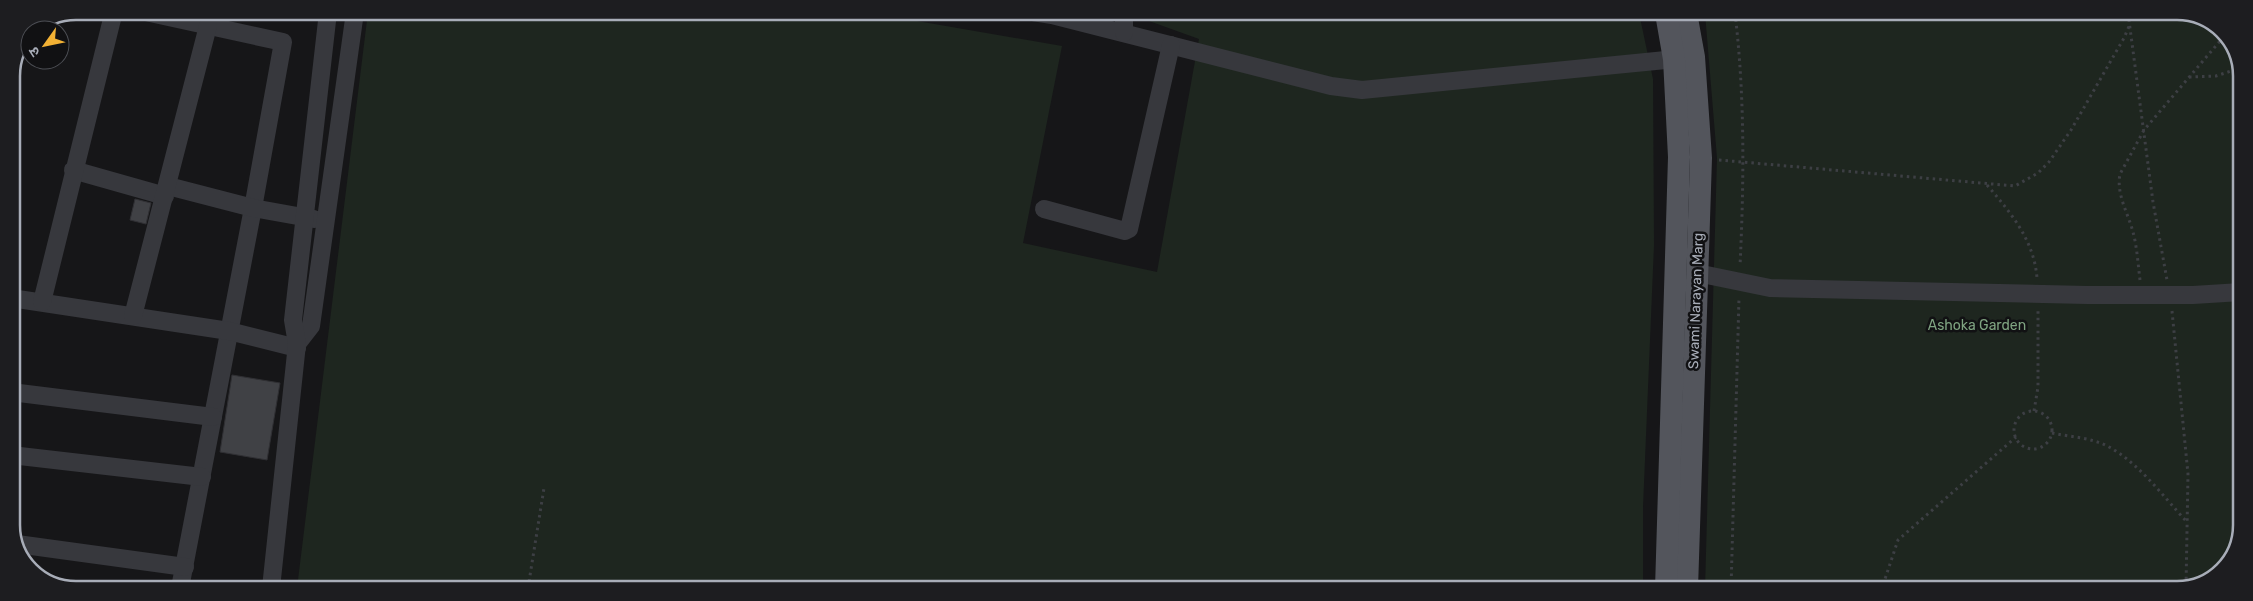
<svg xmlns="http://www.w3.org/2000/svg" width="2253" height="601" viewBox="0 0 2253 601" font-family="Rubik,'Noto Sans Devanagari',sans-serif">
  <style>
    .green { fill: #1e261f }
    .building { fill: #404145; stroke: #303034 }
    .lines { fill: none; stroke-linecap: round; stroke-linejoin: round }
    .path { stroke: #3d3f44; stroke-width: 3; stroke-dasharray: 2.5 4; stroke-linecap: butt }
    .minor { stroke: #37383d; stroke-width: 18 }
    .major { stroke: #53555c; stroke-width: 22 }
    .labels { text-anchor: middle; dominant-baseline: central; stroke-width: 5; stroke-linejoin: round; paint-order: stroke }
    .street-label { font-size: 14px; fill: #a8adb8; stroke: #111113 }
    .park-label { font-size: 14px; fill: #7fa381; stroke: #111113 }
    .rim { fill: none; stroke: #a8adb8; stroke-width: 2.5 }
  </style>
  <rect width="100%" height="100%" fill="#161618"/>
  <g class="green">
    <path d="M368,12h497l197,34 -39,197 134,29 42,-233 -61,-22v-5l501,1 14,66 1,166 -11,262v82l-1346,-1z"/>
    <path d="M1705,13h488l33,21 16,38 -2,469 -23,35 -40,14 -472,-1 12,-431z"/>
  </g>
  <g class="building">
    <path d="M135,199l16,4 -5,21 -16,-4z"/>
    <path d="M232,375l48,8 -13,77 -47,-8z"/>
  </g>
  <g class="lines">
    <g class="path">
      <path d="M1735,13c10,84 9,169 5,253"/>
      <path d="M2128,13l25,189 14,78"/>
      <path d="M2189,77l27,-1 24,-8"/>
      <path d="M1719,160l296,26 23,-13 11,-11 22,-32 53,-92 6,-14"/>
      <path d="M1987,185c24,28 47,55 50,93"/>
      <path d="M2140,280c-2,-16 -3,-33 -7,-48 -5,-19 -17,-38 -13,-58l24,-44 82,-96"/>
      <path d="M2172,311l16,163 -2,113"/>
      <circle cx="2033" cy="430" r="19"/>
      <path d="M2034,411l4,-24v-78"/>
      <path d="M2052,433c14,3 29,4 42,8 35,9 68,54 92,80"/>
      <path d="M528,588l16,-100"/>
      <path d="M1731,589l8,-291"/>
      <path d="M1878,589l6,-7 14,-42 118,-103"/>
    </g>
    <g class="minor">
      <path d="M141,11l142,31 -30,166 -73,380"/>
      <path d="M1033,12l19,3 279,71 31,4 324,-32"/>
      <path d="M1124,33v-21"/>
      <path d="M73,170l92,26"/>
      <path d="M168,186l85,22 61,11"/>
      <path d="M1044,209l81,22 4,-2 42,-184"/>
      <path d="M1697,273l73,15 317,7h106l48,-3"/>
      <path d="M11,298l218,33 68,17"/>
      <path d="M42,302l72,-291"/>
      <path d="M133,316l75,-290"/>
      <path d="M297,344l14,-18 44,-314"/>
      <path d="M11,392l202,25"/>
      <path d="M11,455l191,22"/>
      <path d="M17,544l168,23"/>
      <path d="M271,588l26,-244 -4,-24 35,-308"/>
    </g>
    <g class="major">
      <path d="M1686,13l8,44 7,101 -14,431"/>
      <path d="M1666,589l13,-432 -5,-98 -8,-46"/>
    </g>
  </g>
  <g class="labels">
    <g class="street-label">
      <text transform="translate(1696 301) rotate(-88)">Swami Narayan Marg</text>
    </g>
    <g class="park-label">
      <text x="1977" y="325">Ashoka Garden</text>
    </g>
  </g>
  <path d="M0 0H2253V601H0ZM76 20H2177A56 56 0 0 1 2233 76V525A56 56 0 0 1 2177 581H76A56 56 0 0 1 20 525V76A56 56 0 0 1 76 20Z" fill="#1d1d20" fill-rule="evenodd"/>
  <path class="rim" d="M76 20H2177A56 56 0 0 1 2233 76V525A56 56 0 0 1 2177 581H76A56 56 0 0 1 20 525V76A56 56 0 0 1 76 20Z"/>
  <g transform="translate(45 45) rotate(237)"><circle r="24" fill="#111113" stroke="#4d4f55"/>
  <path d="M0-4L9 19L0 12L-9 19Z" fill="#f2b134"/>
  <text y="-8" font-size="14" font-weight="bold" text-anchor="middle" fill="#a8adb8">उ</text>
  </g>
</svg>
